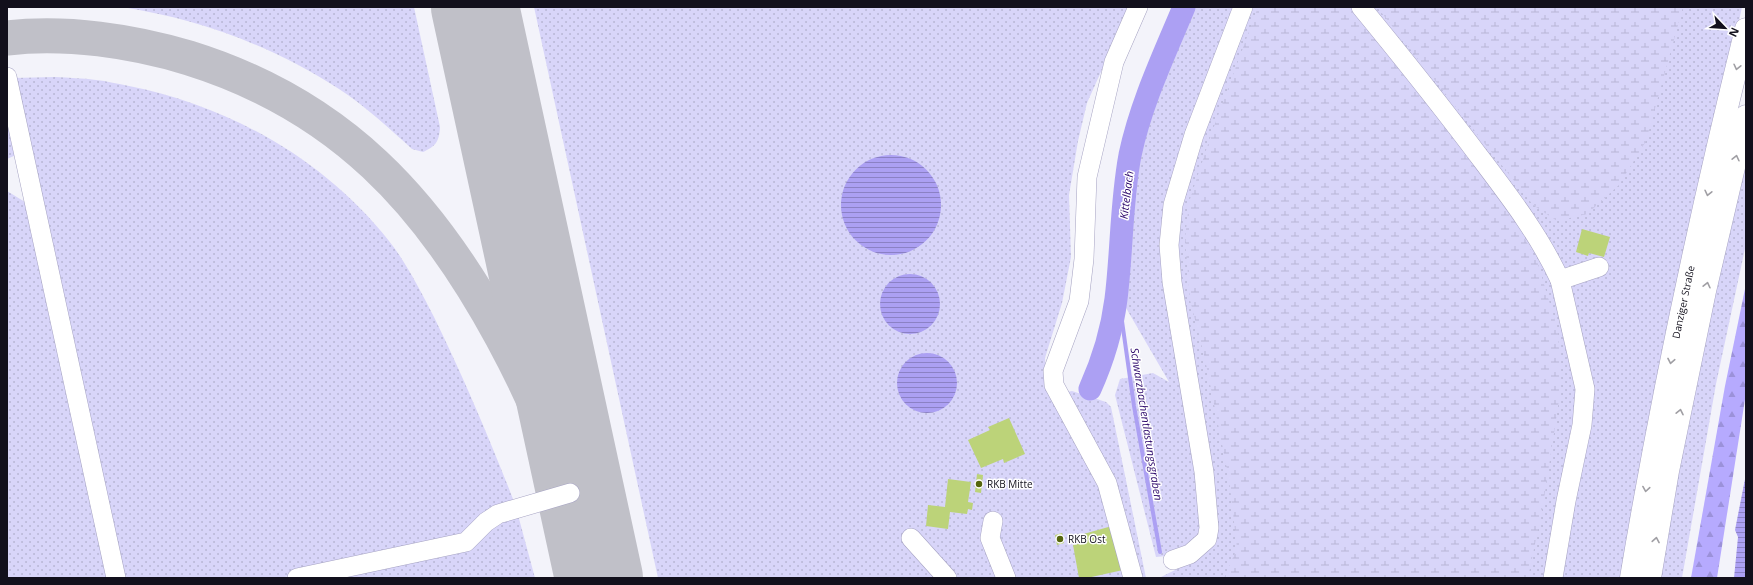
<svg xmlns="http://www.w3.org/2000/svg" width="1753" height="585" viewBox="0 0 1753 585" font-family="'Open Sans',sans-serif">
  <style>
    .grass { fill: url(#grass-dots) }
    .forest { fill: url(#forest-firs) }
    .wetland { fill: url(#wetland-marsh) }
    .water { fill: url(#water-rules) }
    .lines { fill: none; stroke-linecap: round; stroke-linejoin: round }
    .stream { stroke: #aca0f3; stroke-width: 4 }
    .river { stroke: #aca0f3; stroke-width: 23 }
    .taxiway { stroke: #c0c0c8; stroke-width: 35 }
    .runway { stroke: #c0c0c8; stroke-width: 88 }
    .building { fill: #bcd379 }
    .minor-casing { stroke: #a6a3c3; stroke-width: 20 }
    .highway-casing { stroke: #a6a3c3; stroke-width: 23 }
    .minor { stroke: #fff; stroke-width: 19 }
    .highway { stroke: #fff; stroke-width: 22 }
    .oneway { stroke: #a09fa4 }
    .poi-dot { fill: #55650e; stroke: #fff; stroke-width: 1.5 }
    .labels { text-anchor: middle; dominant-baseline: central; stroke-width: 3; stroke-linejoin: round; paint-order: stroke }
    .street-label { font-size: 10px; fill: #12101c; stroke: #fff }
    .poi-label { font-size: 10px; fill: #12101c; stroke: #fff; text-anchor: start }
    .water-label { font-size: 11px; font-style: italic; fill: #2f0b6d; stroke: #fff }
  </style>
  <defs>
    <pattern id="grass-dots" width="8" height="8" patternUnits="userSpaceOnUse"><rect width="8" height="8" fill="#d8d5f9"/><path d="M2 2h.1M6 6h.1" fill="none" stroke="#b8b6d5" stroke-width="1.8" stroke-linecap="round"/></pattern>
    <pattern id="forest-firs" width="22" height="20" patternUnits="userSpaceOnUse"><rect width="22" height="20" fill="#b6aafe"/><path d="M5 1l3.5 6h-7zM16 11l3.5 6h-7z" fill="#9b91d9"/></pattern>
    <pattern id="wetland-marsh" width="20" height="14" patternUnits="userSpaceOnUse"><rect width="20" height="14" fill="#d8d5f9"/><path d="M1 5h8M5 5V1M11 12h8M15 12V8" fill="none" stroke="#b8b6d5"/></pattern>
    <pattern id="water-rules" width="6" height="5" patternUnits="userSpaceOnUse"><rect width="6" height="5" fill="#aca0f3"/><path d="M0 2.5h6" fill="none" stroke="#8b81c4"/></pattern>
  </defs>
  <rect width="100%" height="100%" fill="#f3f3fa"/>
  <g class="grass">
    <path d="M122,7h292l26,120c-1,15 -4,19 -17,25l-11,-3c-23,-21 -47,-43 -73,-60 -66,-43 -140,-70 -217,-82z"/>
    <path d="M534,7h596l-43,96 -9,38 -9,54 2,62 -9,46 -17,55 1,21 53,103 26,96h-467z"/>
    <path d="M1190,7h552l-121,571h-462l20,-10 -3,-13 -20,2 -41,-162 5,-16 33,-6 16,9 -47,-81 5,-65 17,-118z"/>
    <path d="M55,77c14,1 28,1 41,3 11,1 22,4 33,6 101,20 196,74 260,155 17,21 32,51 45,76 30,61 56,123 81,187l-63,38 -172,36h-158l-109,-500z"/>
    <path d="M7,115l9,40 -9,4z"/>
    <path d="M1746,142v102l-30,140 -34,194h-26z"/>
    <path d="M7,191l18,11 82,376h-100z"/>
    <path d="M1072,391l34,11 5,5 35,171h-8l-71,-186z"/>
    <path d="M518,515l17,63h-217l135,-28 37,-26z"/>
  </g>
  <path class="forest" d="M1746,284v109l-29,185h-26l34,-192z"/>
  <g class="wetland">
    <path d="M1258,7h95l152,192 33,65 20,67 3,56 -18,118 -15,73h-304l13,-30 -8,-69 -24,-120 -15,-59 -5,-61 4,-37 23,-70z"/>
    <path d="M1377,7h306l-37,134 -27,44 -32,29 -30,7 -24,-16z"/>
  </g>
  <g class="water">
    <circle cx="891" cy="205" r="50"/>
    <circle cx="910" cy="304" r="30"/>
    <circle cx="927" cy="383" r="30"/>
    <path d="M1746,474v104h-12l4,-41 -3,-7z"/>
  </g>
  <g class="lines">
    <path class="stream" d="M1116,299l5,15 13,92 26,146"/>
    <path class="river" d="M1090,389c13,-29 22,-58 26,-90 6,-48 5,-96 14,-144 11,-52 34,-100 54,-148"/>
    <path class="taxiway" d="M7,38c59,-7 126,3 182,20 151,47 240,144 313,279 27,50 51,103 69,157 9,28 17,56 25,84"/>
    <path class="runway" d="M475,7l124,571"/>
  </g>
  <g class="building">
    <path d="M1582,229l28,8 -6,20 -15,-4 -1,3 -12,-4z"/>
    <path d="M1009,418l16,36 -21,9 -1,-4 -22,9 -13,-28 22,-10 -2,-3z"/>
    <path d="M977,474l6,1 -2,18 -6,-1z"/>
    <path d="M948,479l23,3 -3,20 5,1 -1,7 -4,-1 -1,5 -17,-2 -2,17 -22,-3 2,-21 17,2z"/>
    <path d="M1112,526l11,44 -36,8h-8l-6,-33 9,-2 -2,-8z"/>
    <path d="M1062,533l2,10 -7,2 -2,-10z"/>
  </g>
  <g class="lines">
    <defs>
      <g id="minor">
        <path d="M1361,7c37,45 73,90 108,136 33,44 68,87 91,137"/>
        <path d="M7,77l109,501"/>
        <path d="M993,521l-3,17 16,40"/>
        <path d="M911,538l36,40"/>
        <path d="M1173,560l17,-6 17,-15 2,-11 -5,-56 -32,-190 -3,-37 4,-40 21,-70 49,-128"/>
        <path d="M297,578l169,-36 20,-20 12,-8 72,-21"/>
        <path d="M1133,578l-26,-95 -53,-98 -1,-14 26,-70 5,-42 3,-82 27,-115 24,-55"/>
        <path d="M1553,578l13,-77 16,-76 3,-36 -25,-109 39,-13"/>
      </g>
      <g id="highway">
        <path d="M1631,578c31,-185 70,-367 115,-549"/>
        <path d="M1650,578l18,-107 37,-180 41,-175"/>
      </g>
    </defs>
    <use href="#minor" class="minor-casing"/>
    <use href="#highway" class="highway-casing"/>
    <use href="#minor" class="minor"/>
    <use href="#highway" class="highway"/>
  </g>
  <defs><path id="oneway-chevron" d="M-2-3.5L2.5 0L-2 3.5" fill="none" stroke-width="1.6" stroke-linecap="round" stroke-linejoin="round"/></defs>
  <g class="oneway">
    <use href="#oneway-chevron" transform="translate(1737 67) rotate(103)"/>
    <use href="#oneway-chevron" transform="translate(1736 158) rotate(-77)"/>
    <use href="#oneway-chevron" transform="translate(1708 193) rotate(103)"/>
    <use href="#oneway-chevron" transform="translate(1707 285) rotate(-77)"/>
    <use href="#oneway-chevron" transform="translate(1671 361) rotate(101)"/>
    <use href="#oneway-chevron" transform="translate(1680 412) rotate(-78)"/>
    <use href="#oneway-chevron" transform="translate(1646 489) rotate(99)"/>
    <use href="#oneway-chevron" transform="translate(1656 540) rotate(-80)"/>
  </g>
  <g class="poi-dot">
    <circle cx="979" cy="484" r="4"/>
    <circle cx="1060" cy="539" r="4"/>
  </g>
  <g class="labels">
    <g class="street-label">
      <text transform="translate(1683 302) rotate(-78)">Danziger Straße</text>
    </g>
    <g class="poi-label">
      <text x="987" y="484">RKB Mitte</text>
      <text x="1068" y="539">RKB Ost</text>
    </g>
    <g class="water-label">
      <text transform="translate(1126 195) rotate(-83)">Kittelbach</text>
      <text transform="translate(1147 424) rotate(81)">Schwarzbachentlastungsgraben</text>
    </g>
  </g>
  <rect width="1753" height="585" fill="none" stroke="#12101c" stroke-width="16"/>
  <g transform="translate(1725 28) rotate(115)" stroke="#ffffff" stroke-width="3" paint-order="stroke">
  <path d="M0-3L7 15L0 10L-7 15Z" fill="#12101c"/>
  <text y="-6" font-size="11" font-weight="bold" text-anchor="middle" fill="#12101c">N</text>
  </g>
</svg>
